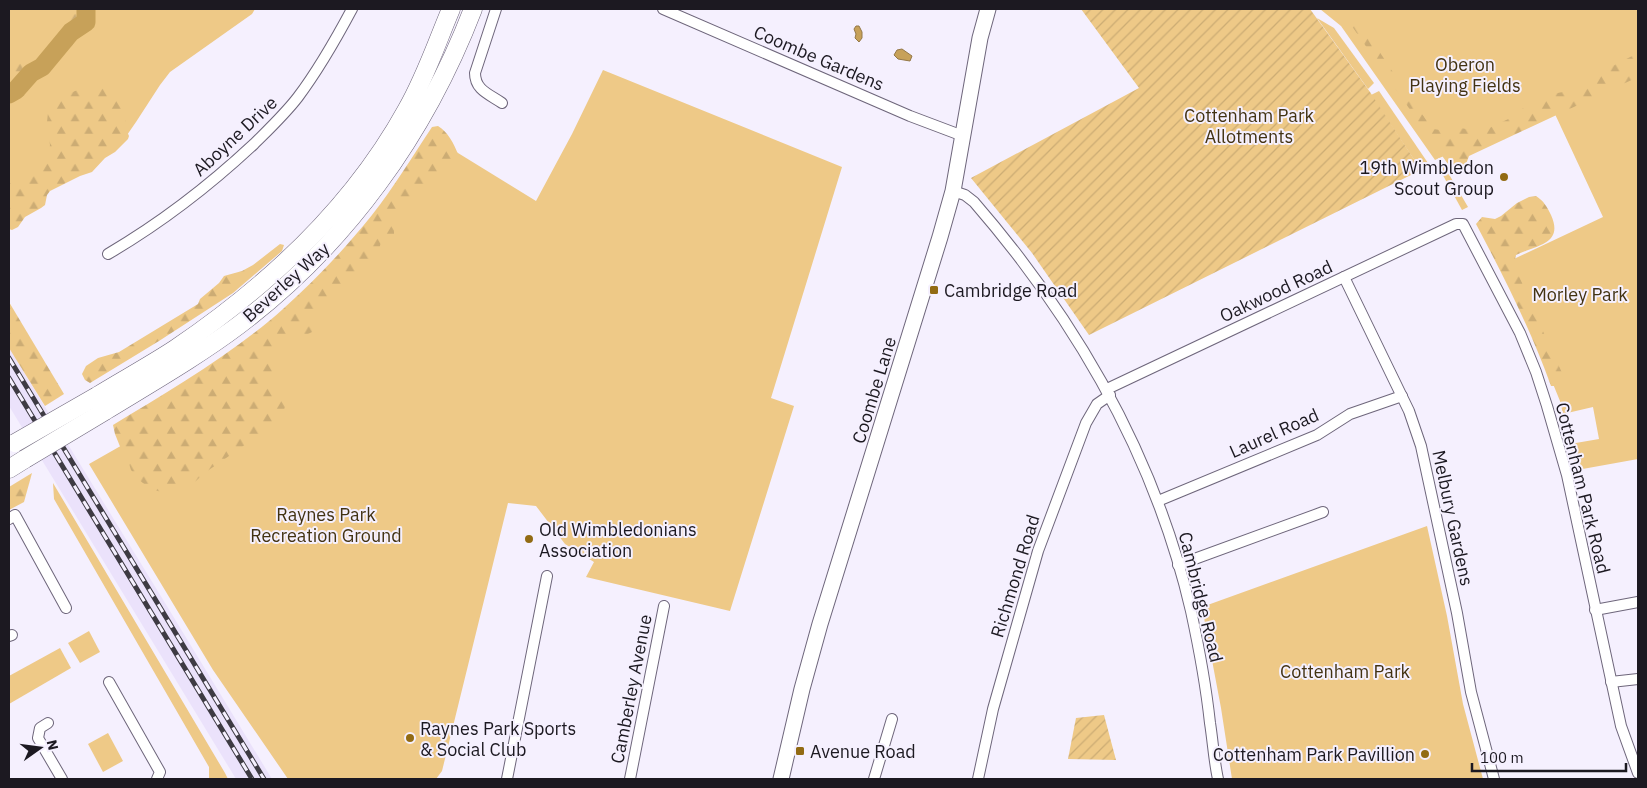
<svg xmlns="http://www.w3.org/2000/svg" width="1647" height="788" viewBox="0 0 1647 788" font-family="'IBM Plex Sans',sans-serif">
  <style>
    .built { fill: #ebe2fb }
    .green { fill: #eec987 }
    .forest { fill: url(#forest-firs) }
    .garden { fill: url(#garden-furrows) }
    .water { fill: #c7a159; stroke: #947848 }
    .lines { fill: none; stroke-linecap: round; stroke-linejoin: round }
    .river { stroke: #c7a159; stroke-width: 19 }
    .street-casing { stroke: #6e667b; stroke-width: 12 }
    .primary-casing { stroke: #6e667b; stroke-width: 17 }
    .highway-casing { stroke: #6e667b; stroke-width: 19 }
    .street { stroke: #fff; stroke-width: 10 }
    .primary { stroke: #fff; stroke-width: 15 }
    .highway { stroke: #fff; stroke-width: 18 }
    .rail-casing { stroke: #3e3b43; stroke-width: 5 }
    .rail { stroke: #f5f0fe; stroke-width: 3; stroke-dasharray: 9; stroke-linecap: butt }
    .highway-bridge-casing { stroke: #6e667b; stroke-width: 19; stroke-linecap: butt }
    .highway-bridge { stroke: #fff; stroke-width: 18 }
    .poi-dot { fill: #926b13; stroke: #f5f0fe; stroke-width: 2 }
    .labels { text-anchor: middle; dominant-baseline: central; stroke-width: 4; stroke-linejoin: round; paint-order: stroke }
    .street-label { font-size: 18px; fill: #1c1921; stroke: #f5f0fe }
    .park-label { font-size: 18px; fill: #423212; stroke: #f5f0fe }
    .poi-label { font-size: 18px; fill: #1c1921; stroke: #f5f0fe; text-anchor: start }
  </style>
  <defs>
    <pattern id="forest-firs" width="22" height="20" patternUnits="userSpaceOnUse" patternTransform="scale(1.25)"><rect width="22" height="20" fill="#eec987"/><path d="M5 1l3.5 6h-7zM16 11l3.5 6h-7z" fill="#ccac74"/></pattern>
    <pattern id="garden-furrows" width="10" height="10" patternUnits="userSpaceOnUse" patternTransform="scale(1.25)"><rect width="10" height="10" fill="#eec987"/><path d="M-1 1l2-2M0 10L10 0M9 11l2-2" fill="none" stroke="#ccac74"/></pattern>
  </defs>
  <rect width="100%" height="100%" fill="#f5f0fe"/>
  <path class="built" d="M9,348l150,245 113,186h-36l-227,-373z"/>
  <g class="green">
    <path d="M9,9h246l-3,5 -82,58 -10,13 -24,37 -18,26 -109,57z"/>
    <path d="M1320,9h318v59l-203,92 -94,-134z"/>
    <path d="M1317,18l17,10 40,55 -6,6z"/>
    <path d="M603,70l239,97 -71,231 23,8 -64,205 -144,-34 8,-15 -29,-18 -29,-38 -28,-3 -66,268 -6,8h-148l-75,-109 -124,-206 130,-74 226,-245 91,56 36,-67z"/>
    <path d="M1638,72v387l-61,11 -7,-26 29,-5 -6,-32 -30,7 -3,-13 -16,-39 -43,-97 102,-48 -49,-105z"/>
    <path d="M1379,91l51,75 -9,4 -50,-75z"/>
    <path d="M1443,164l25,43 -6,3 -23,-42z"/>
    <path d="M53,483l172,290 3,6h-19v-12l-155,-268z"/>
    <path d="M1427,526l20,90 16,88 20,75h-251l-11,-71 -19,-101z"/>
    <path d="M89,631l11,21 -20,11 -12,-20z"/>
    <path d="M60,648l11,20 -62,36v-28z"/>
    <path d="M108,733l15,28 -20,11 -15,-28z"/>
  </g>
  <g class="forest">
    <path d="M72,9h18l3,9 -3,6 -10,8 -10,17 -12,3 -5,-3v-4l10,-13z"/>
    <path d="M1340,9h10l27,39 31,47 25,34 15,2 12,-3 13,2 16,-2 30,-14 4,-6 30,-14 19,-4 12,-5 9,-9 45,-23v24l-169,79 -3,8 -14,6z"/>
    <path d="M16,60l11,3c8,12 10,16 3,30l-9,4 -12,1v-35z"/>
    <path d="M100,80l10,2 11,19 1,16 4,4v8l3,7 -1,3 -13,13 -10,6 -13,14 -12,4 -30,15 -3,4 -2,10 -4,3 -16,9 -7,10 -6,3 -3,-1v-46h14l8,-6 11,-19 7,-5 1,-8 -3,-23 2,-19c10,-3 17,-8 26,-12 10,-3 18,-4 25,-11z"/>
    <path d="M438,126c10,6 16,18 20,28l-3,12 -22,10 -20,28 -14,9 -5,6v17l-2,3 -11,3 -4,15 -27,26 -15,9 -15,17 -8,23 -4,2 -16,3 -12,8 -10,16 9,10c-9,17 1,17 7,32l-2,7 -8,2 -7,21 -14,5 -52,36 -7,7 -22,11 -9,1 -14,-4 -12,-9 -8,-10 -5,-16 -5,-5 -6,-15 -2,-9c56,-34 121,-72 170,-116 32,-29 62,-60 89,-94 22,-28 40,-58 60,-88z"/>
    <path d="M1536,196c8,5 11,11 15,19 13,29 -14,30 -35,40l-2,9 22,52 27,59 2,5 -4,6h-10c-20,-56 -47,-109 -75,-162l6,-7 13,2 6,-3 16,-13 12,-6z"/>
    <path d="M280,244l4,1 -2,6 -49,42 -74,48 -69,42 -5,-3 -3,-6 4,-8 12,-8 21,-6 79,-48 2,-5 19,-16 5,-7 18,-5 11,-6z"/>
    <path d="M9,302l55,92 -19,12 -36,-58z"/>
    <path d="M32,473l-8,29 -15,8v-23z"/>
  </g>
  <g class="garden">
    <path d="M1081,9h229l60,83 51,78 -332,165 -57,-82 -61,-75 168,-90z"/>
    <path d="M1104,715l12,45 -48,-1 8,-41z"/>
  </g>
  <g class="water">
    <path d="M856,26h3l3,6v6l-3,4 -4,-4 1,-4 -2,-5z"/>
    <path d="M902,49l10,7 -2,5 -12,-2 -4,-4 3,-5z"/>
  </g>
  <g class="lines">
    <path class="river" d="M9,94l7,-4 15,-17 11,-6 29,-35 15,-10v-13"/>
    <defs>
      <g id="street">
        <path d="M496,9l-21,64c0,17 14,21 27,30"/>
        <path d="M663,9l247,107 53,20"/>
        <path d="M953,191l12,4 9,7c104,120 181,254 217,409 8,37 15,75 19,112 3,19 4,38 8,56"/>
        <path d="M108,254c53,-31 101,-68 146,-110 15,-15 31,-30 44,-47 21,-28 38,-58 54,-88"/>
        <path d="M1344,277l65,134 12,35 36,167 14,79 23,87"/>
        <path d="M1107,389l349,-165h7l57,109 16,39 11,34 20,69 54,251 17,47"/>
        <path d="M1158,501l159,-66 33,-21 52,-18"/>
        <path d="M9,519l6,-4 51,93"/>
        <path d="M1178,565l145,-53"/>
        <path d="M1595,610l43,-8"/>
        <path d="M9,636l3,-1"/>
        <path d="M109,682l51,90 -3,7"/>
        <path d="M1611,682l27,-3"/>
        <path d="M48,723l-8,5 -2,10 24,41"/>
        <path d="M507,779l40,-203"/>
        <path d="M630,779l34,-173"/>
        <path d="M874,779l18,-60"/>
        <path d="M978,779l15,-70 45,-158 48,-128 11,-19 13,-9"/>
      </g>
      <path id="primary" d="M781,779l21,-90 18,-65 120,-387 13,-46 27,-153 8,-29"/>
      <g id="highway">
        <path d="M97,396c26,-16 52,-30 78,-47 93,-63 177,-140 232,-240 18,-31 30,-67 44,-100"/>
        <path d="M105,411c44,-27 93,-55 134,-86 107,-81 186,-191 234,-316"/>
        <path d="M9,469l16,-10"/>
      </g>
    </defs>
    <use href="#street" class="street-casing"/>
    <use href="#primary" class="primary-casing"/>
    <use href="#highway" class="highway-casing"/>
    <use href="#street" class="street"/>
    <use href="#primary" class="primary"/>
    <use href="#highway" class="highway"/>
    <defs>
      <g id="rail">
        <path d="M9,358l255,421"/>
        <path d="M9,378l243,401"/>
      </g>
    </defs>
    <use href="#rail" class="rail-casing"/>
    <use href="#rail" class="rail"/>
    <defs>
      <g id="highway-bridge">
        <path d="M15,443l82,-47"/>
        <path d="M25,459l80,-48"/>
      </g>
    </defs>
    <use href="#highway-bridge" class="highway-bridge-casing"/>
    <use href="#highway-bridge" class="highway-bridge"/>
  </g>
  <g class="poi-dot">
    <circle cx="1504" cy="177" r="5"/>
    <rect x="929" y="285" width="10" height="10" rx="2.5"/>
    <circle cx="529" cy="539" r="5"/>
    <circle cx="410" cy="738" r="5"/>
    <rect x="795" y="746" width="10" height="10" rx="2.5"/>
    <circle cx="1425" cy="754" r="5"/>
  </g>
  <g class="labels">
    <g class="street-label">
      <text transform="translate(819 58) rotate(23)">Coombe Gardens</text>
      <text transform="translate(235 136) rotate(-43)">Aboyne Drive</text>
      <text transform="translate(286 282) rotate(-42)">Beverley Way</text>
      <text transform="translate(1276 291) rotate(-25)">Oakwood Road</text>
      <text transform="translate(874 390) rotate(-73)">Coombe Lane</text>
      <text transform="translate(1274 433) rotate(-24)">Laurel Road</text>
      <text transform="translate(1583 488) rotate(76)">Cottenham Park Road</text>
      <text transform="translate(1453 518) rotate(78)">Melbury Gardens</text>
      <text transform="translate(1015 576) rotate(-73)">Richmond Road</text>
      <text transform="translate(1201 597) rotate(76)">Cambridge Road</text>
      <text transform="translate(631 689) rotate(-79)">Camberley Avenue</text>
    </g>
    <g class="park-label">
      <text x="1465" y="64">Oberon<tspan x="1465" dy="21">Playing Fields</tspan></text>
      <text x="1249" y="115">Cottenham Park<tspan x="1249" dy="21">Allotments</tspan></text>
      <text x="1580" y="294">Morley Park</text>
      <text x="326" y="514">Raynes Park<tspan x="326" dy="21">Recreation Ground</tspan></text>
      <text x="1345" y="671">Cottenham Park</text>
    </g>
    <g class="poi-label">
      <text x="1494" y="167" text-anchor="end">19th Wimbledon<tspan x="1494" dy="21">Scout Group</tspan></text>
      <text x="944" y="290">Cambridge Road</text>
      <text x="539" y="529">Old Wimbledonians<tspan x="539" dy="21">Association</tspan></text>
      <text x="420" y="728">Raynes Park Sports<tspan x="420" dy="21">&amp; Social Club</tspan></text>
      <text x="810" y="751">Avenue Road</text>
      <text x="1415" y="754" text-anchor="end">Cottenham Park Pavillion</text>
    </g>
  </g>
  <rect width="1647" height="788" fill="none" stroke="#1c1921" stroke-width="20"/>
  <g transform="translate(40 748) rotate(76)" stroke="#f5f0fe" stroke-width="4" paint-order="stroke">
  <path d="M0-4L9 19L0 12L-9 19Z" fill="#1c1921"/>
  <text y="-8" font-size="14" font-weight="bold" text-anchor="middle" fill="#1c1921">N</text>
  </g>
  <path d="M1472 763v8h154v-8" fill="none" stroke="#1c1921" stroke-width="2.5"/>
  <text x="1480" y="763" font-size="15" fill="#1c1921" stroke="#f5f0fe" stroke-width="4" paint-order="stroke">100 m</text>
</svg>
